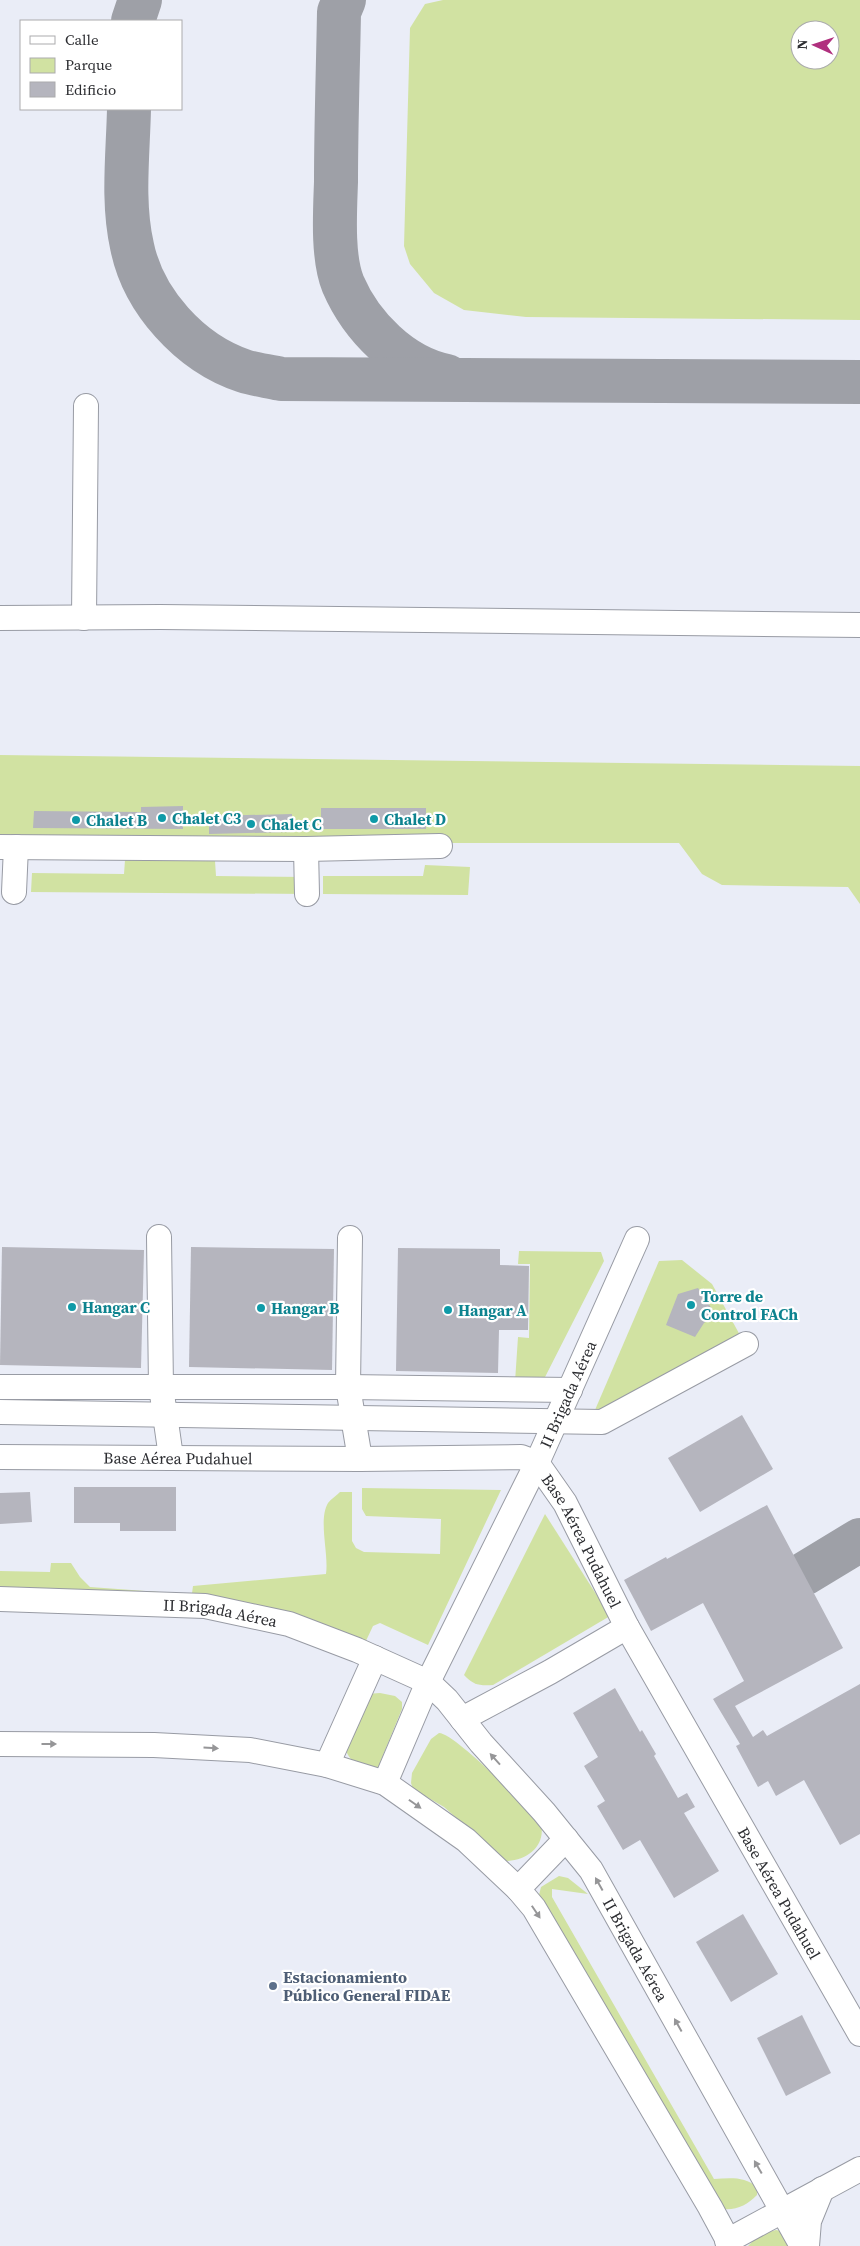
<svg xmlns="http://www.w3.org/2000/svg" width="860" height="2246" viewBox="0 0 860 2246" font-family="'Source Serif 4',serif">
  <style>
    .green { fill: #d1e2a2; fill-rule: evenodd }
    .lines { fill: none; stroke-linecap: round; stroke-linejoin: round }
    .taxiway { stroke: #9ea0a7; stroke-width: 44 }
    .building { fill: #b5b5be }
    .minor-casing { stroke: #989ba4; stroke-width: 26 }
    .minor { stroke: #fff; stroke-width: 24 }
    .oneway { fill: #969698 }
    .culture-dot { fill: #0f9aa8; stroke: #fff; stroke-width: 2 }
    .service-dot { fill: #5c6f8a; stroke: #fff; stroke-width: 2 }
    .labels { text-anchor: middle; dominant-baseline: central; stroke-width: 4.5; stroke-linejoin: round; paint-order: stroke }
    .culture-label { font-size: 16px; font-weight: bold; fill: #0d838f; stroke: #fff; text-anchor: start }
    .street-label { font-size: 16px; fill: #2d2e32; stroke: #fff }
    .service-label { font-size: 16px; font-weight: bold; fill: #4e5e75; stroke: #fff; text-anchor: start }
  </style>
  <rect width="100%" height="100%" fill="#eaedf7"/>
  <g class="green">
    <path d="M443,0h417v320l-334,-3 -62,-7 -30,-17 -24,-29 -6,-18 6,-218 15,-24zM800,30h30v30h-30z"/>
    <path d="M0,755l860,11v138l-12,-17 -126,-2 -20,-11 -23,-31h-679z"/>
    <path d="M125,860l90,1 1,15 91,1v17l-276,-2 1,-19 92,1z"/>
    <path d="M425,865l45,2 -2,28 -145,-1v-18h100z"/>
    <path d="M519,1251l82,1 3,9 -62,122 -27,-1 3,-45 11,1 1,-74h-12z"/>
    <path d="M682,1260l30,24 29,53 -149,80 67,-156z"/>
    <path d="M362,1488l139,2 -73,155 -48,-22 -7,3 -9,19 -173,-44 2,-15 133,-12c3,-20 -8,-54 2,-71 3,-4 9,-8 12,-11h12v49l4,7 8,4 76,2 1,-35 -75,-3 -4,-7z"/>
    <path d="M545,1514l65,102 -117,69c-13,1 -20,0 -29,-10z"/>
    <path d="M51,1563h20l9,14 10,10 97,7 -187,3v-26l50,1z"/>
    <path d="M380,1693l15,3 7,6v7l-25,61c-19,-6 -27,-5 -33,-25l23,-51z"/>
    <path d="M439,1733c17,1 85,72 101,87 8,25 -12,41 -35,41l-61,-54 -31,-18 -2,-6 1,-10 19,-34z"/>
    <path d="M559,1876l9,2 20,16 -36,-5v8l162,282c15,-1 31,-3 43,8v8c-10,10 -19,15 -34,14l-180,-305 -4,-9 2,-8z"/>
    <path d="M776,2230l9,2 7,14h-44l11,-11z"/>
  </g>
  <g class="lines">
    <g class="taxiway">
      <path d="M344,0l-5,12c-1,57 -3,113 -3,170 -1,29 -4,75 7,102 18,42 58,83 104,92"/>
      <path d="M133,21l7,-21"/>
      <path d="M129,109c-1,45 -7,93 3,137 11,55 58,107 112,125 12,4 25,5 37,8l579,3"/>
      <path d="M804,1574l56,-34"/>
    </g>
  </g>
  <g class="building">
    <path d="M183,806v23l-150,-1 1,-17 107,1v-5z"/>
    <rect x="321" y="808" width="105" height="21"/>
    <path d="M292,814v18l-83,2v-18z"/>
    <path d="M2,1247l142,3 -3,118 -141,-3z"/>
    <path d="M191,1247l143,2 -2,121 -143,-3z"/>
    <path d="M398,1248l102,1v16l29,1 -1,64h-29l-1,43 -102,-2z"/>
    <path d="M698,1288l18,27 -12,8 -9,14 -29,-12 12,-31z"/>
    <path d="M742,1415l31,54 -73,43 -32,-54z"/>
    <path d="M74,1487h102v44h-56v-8h-46z"/>
    <path d="M30,1492l2,30 -32,2v-31z"/>
    <path d="M767,1505l76,143 -108,58 18,31 10,-7 4,6 93,-52v150l-20,11 -36,-65 -28,16 -8,-15 -10,6 -22,-41 4,-2 -27,-45 31,-18 -41,-78 -52,28 -27,-51 42,-23 1,2z"/>
    <path d="M615,1688l25,44 2,-2 14,24 -2,2 24,42 9,-5 8,14 -11,6 35,58 -45,27 -34,-58 -17,10 -26,-44 8,-5 -21,-35 14,-9 -25,-44z"/>
    <path d="M743,1914l35,60 -47,28 -35,-60z"/>
    <path d="M802,2015l29,58 -45,23 -29,-58z"/>
  </g>
  <g class="lines">
    <defs>
      <g id="minor">
        <path d="M0,618l160,-1 700,8"/>
        <path d="M84,618l2,-212"/>
        <path d="M0,847l306,2 134,-3"/>
        <path d="M306,849l1,45"/>
        <path d="M14,892l2,-45"/>
        <path d="M159,1237l2,150 10,70"/>
        <path d="M350,1238l-2,149 12,72"/>
        <path d="M0,1387h348l222,3"/>
        <path d="M0,1412l602,10 144,-78"/>
        <path id="s1" d="M0,1457l360,2 161,-2 16,6 28,40 62,124 233,407"/>
        <path id="s2" d="M0,1599l205,7 84,18 68,26 71,32 19,18 34,43 63,69 47,58 211,376"/>
        <path d="M462,1719l88,-47 77,-45"/>
        <path d="M0,1744l154,1 96,5 77,15 58,18 81,57 52,49 16,19 176,299 21,39"/>
        <path d="M327,1765l48,-107"/>
        <path id="s3" d="M385,1783l43,-101 109,-219 100,-224"/>
        <path d="M518,1889l48,-50"/>
        <path d="M727,2241l133,-72"/>
        <path d="M807,2246l2,-25 13,-32"/>
      </g>
    </defs>
    <use href="#minor" class="minor-casing"/>
    <use href="#minor" class="minor"/>
  </g>
  <defs><path id="oneway-solid" d="M-6-.8H1V-3.2L6.5 0L1 3.2V.8H-6Z" transform="scale(1.25)"/></defs>
  <g class="oneway">
    <use href="#oneway-solid" transform="translate(49 1744)"/>
    <use href="#oneway-solid" transform="translate(211 1748) rotate(3)"/>
    <use href="#oneway-solid" transform="translate(495 1759) rotate(-132)"/>
    <use href="#oneway-solid" transform="translate(415 1804) rotate(35)"/>
    <use href="#oneway-solid" transform="translate(599 1884) rotate(-119)"/>
    <use href="#oneway-solid" transform="translate(536 1912) rotate(56)"/>
    <use href="#oneway-solid" transform="translate(678 2025) rotate(-119)"/>
    <use href="#oneway-solid" transform="translate(758 2167) rotate(-120)"/>
  </g>
  <g class="culture-dot">
    <circle cx="162" cy="818" r="5"/>
    <circle cx="374" cy="819" r="5"/>
    <circle cx="76" cy="820" r="5"/>
    <circle cx="251" cy="824" r="5"/>
    <circle cx="691" cy="1305" r="5"/>
    <circle cx="72" cy="1307" r="5"/>
    <circle cx="261" cy="1308" r="5"/>
    <circle cx="448" cy="1310" r="5"/>
  </g>
  <circle class="service-dot" cx="273" cy="1986" r="5"/>
  <g class="labels">
    <g class="culture-label">
      <text x="172" y="818">Chalet C3</text>
      <text x="384" y="819">Chalet D</text>
      <text x="86" y="820">Chalet B</text>
      <text x="261" y="824">Chalet C</text>
      <text x="701" y="1296">Torre de<tspan x="701" dy="18">Control FACh</tspan></text>
      <text x="82" y="1307">Hangar C</text>
      <text x="271" y="1308">Hangar B</text>
      <text x="458" y="1310">Hangar A</text>
    </g>
    <g class="street-label">
      <text stroke="none"><textPath href="#s3" startOffset="430">II Brigada Aérea</textPath></text>
      <text stroke="none"><textPath href="#s1" startOffset="178">Base Aérea Pudahuel</textPath></text>
      <text stroke="none"><textPath href="#s1" startOffset="628">Base Aérea Pudahuel</textPath></text>
      <text stroke="none"><textPath href="#s2" startOffset="221">II Brigada Aérea</textPath></text>
      <text stroke="none"><textPath href="#s1" startOffset="1032">Base Aérea Pudahuel</textPath></text>
      <text stroke="none"><textPath href="#s2" startOffset="782">II Brigada Aérea</textPath></text>
    </g>
    <g class="service-label">
      <text x="283" y="1977">Estacionamiento<tspan x="283" dy="18">Público General FIDAE</tspan></text>
    </g>
  </g>
  <rect x="20" y="20" width="162" height="90" fill="#ffffff" stroke="#ababad"/>
  <rect x="30" y="36" width="25" height="8" fill="#ffffff" stroke="#ababad"/>
  <text x="65" y="45" font-size="15" fill="#2d2e32">Calle</text>
  <rect x="30" y="58" width="25" height="15" fill="#d1e2a2" stroke="#ababad"/>
  <text x="65" y="70" font-size="15" fill="#2d2e32">Parque</text>
  <rect x="30" y="82" width="25" height="15" fill="#b5b5be" stroke="#ababad"/>
  <text x="65" y="95" font-size="15" fill="#2d2e32">Edificio</text>
  <g transform="translate(815 45) rotate(273)"><circle r="24" fill="#ffffff" stroke="#ababad"/>
  <path d="M0-4L9 19L0 12L-9 19Z" fill="#b0307e"/>
  <text y="-8" font-size="14" font-weight="bold" text-anchor="middle" fill="#2d2e32">N</text>
  </g>
</svg>
